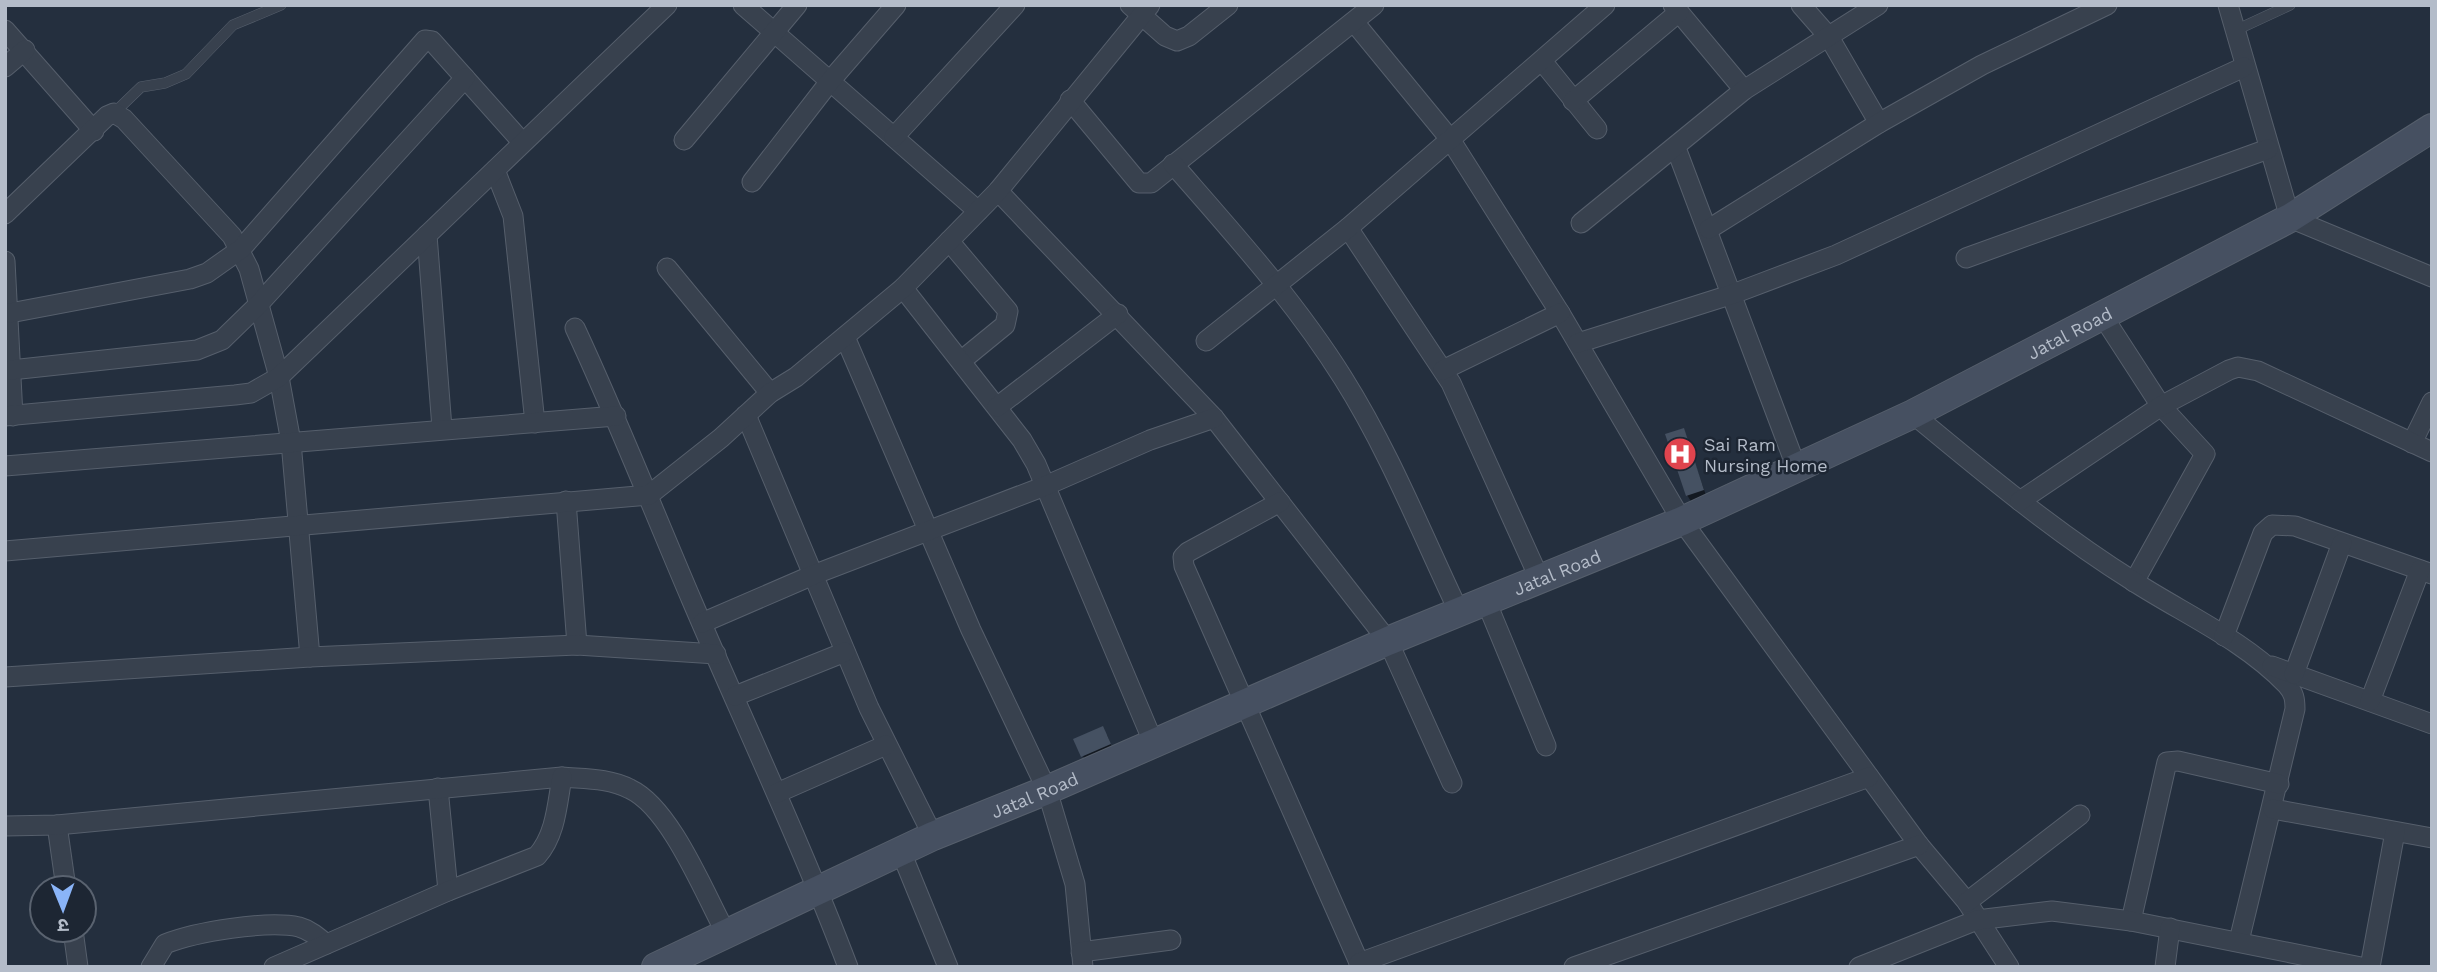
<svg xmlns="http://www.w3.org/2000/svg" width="2437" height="972" viewBox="0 0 2437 972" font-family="'Work Sans','Noto Sans Devanagari',sans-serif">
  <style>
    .shadow { fill: #0007 }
    .building { fill: #455162 }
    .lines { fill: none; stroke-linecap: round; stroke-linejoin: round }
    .lane-casing { stroke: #565f6c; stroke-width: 11 }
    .street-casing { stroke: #565f6c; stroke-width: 21 }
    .secondary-casing { stroke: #565f6c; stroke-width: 30 }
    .lane { stroke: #38414e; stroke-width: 10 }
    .street { stroke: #38414e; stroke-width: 19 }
    .secondary { stroke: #465061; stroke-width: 28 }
    .labels { text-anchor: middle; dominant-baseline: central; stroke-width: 5; stroke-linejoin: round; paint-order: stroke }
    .street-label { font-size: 18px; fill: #b4bcc9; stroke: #1d2633 }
    .poi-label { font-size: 18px; fill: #b4bcc9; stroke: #1d2633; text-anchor: start }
  </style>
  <rect width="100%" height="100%" fill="#242f3e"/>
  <g class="shadow">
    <path d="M1683,430l24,68 -15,5 -5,-8z"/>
    <path d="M1107,735l7,17 -27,11 -4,-7z"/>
  </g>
  <g class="building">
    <path d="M1684,428l20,62 -18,6 -21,-62z"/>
    <path d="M1103,726l8,18 -30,13 -8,-18z"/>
  </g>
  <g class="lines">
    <defs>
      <g id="lane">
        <path d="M2234,31l56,-26"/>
        <path d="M114,113l27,-26 24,-4 21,-9 47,-49 48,-20"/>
      </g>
      <g id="street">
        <path d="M743,5l235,206"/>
        <path d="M1130,5l35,31 12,5 12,-5 39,-31"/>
        <path d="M1673,5l71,85"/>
        <path d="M1801,5l28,32 50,86"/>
        <path d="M2228,5l62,213 142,59"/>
        <path d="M1354,22l96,117 110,174 122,208 237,324 48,57 42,65"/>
        <path d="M5,30l89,101"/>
        <path d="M1542,61l55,68"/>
        <path d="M5,67l20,-17"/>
        <path d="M1070,100l69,83h12l223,-178"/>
        <path d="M1573,101l106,-89"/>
        <path d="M894,137l121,-132"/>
        <path d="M684,140l113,-135"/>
        <path d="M1676,148l121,321"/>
        <path d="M1173,164c60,69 121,136 170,214 46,73 79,156 116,234"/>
        <path d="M495,170l18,46 22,207"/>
        <path d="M752,182l79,-102 65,-75"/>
        <path d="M998,191l216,227 174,223 64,142"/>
        <path d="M5,214l102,-98 7,-3 10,6 108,117 17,33 30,108 12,65 19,215"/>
        <path d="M1581,223l163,-133 134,-85"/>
        <path d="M1348,228l103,155 89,197"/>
        <path d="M1709,229l170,-106 103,-58 125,-60"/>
        <path d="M427,235l15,193"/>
        <path d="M949,241l59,70 -3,14 -44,36"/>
        <path d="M1966,258l302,-109"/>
        <path d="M5,261l8,155"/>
        <path d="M667,268l103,125"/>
        <path d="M903,288l119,152 14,24 118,280"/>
        <path d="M10,313l180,-34 17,-6 34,-24 184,-209 7,1 90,101"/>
        <path d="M2102,315l59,91 44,48 -71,128"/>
        <path d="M575,328c42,90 78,182 117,273 52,122 109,242 156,366"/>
        <path d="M845,337l126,293 76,160 28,94 8,83"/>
        <path d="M1206,341l142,-113 257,-223"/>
        <path d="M1578,343l155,-49 103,-39 408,-188"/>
        <path d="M11,370l186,-20 25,-10 35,-34 208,-228"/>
        <path d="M1443,370l117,-57"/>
        <path d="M997,407l121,-93"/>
        <path d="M1913,414c71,59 142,118 220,167 51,33 111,59 154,104 7,8 8,14 8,24l-56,232"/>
        <path d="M746,415l123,293 64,128"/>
        <path d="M5,416l230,-21 16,-2 28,-16 388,-372"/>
        <path d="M2412,443l20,-41"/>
        <path d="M5,466l611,-50"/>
        <path d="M566,501l11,144"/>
        <path d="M2020,501l141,-95 68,-36 9,-3 20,4 174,81"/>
        <path d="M1280,502l-92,50 -5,5 1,9 177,401"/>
        <path d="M5,551l644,-56 72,-57 49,-45 26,-16 107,-89 95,-97 152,-186"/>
        <path d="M1486,601l60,145"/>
        <path d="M702,623l111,-48 232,-89 105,-46 64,-22"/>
        <path d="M2224,636l39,-103 9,-8 23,1 137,48"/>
        <path d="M2272,666l160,58"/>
        <path d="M2294,674l48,-131"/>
        <path d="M5,677l305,-20 267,-12 139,9"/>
        <path d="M735,696l110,-44"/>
        <path d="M2370,701l50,-131"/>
        <path d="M438,788l10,103"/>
        <path d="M777,793l109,-48"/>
        <path d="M2273,809l159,29"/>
        <path d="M57,825l9,63"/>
        <path d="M5,826l52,-1 505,-48c23,2 47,1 68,12 41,19 75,106 97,146"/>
        <path d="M901,852l47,115"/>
        <path d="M1967,902l113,-87"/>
        <path d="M2131,921l36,-159 11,-1 101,23"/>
        <path d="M73,930l5,37"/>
        <path d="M1081,952l90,-12"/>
        <path d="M1359,963l510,-186"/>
        <path d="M151,967l14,-23c30,-12 102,-24 134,-17 11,3 19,10 27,17"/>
        <path d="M274,967l174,-76 89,-35c19,-22 20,-51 25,-79"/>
        <path d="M1574,967l345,-122"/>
        <path d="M1859,967l118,-47 75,-9 79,10 230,46"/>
        <path d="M2165,967l5,-39"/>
        <path d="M2370,967l25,-135"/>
      </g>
      <g id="secondary">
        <path id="s1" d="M656,967l277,-131 114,-46 341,-149 294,-120 231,-107 377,-196 142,-90"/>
      </g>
    </defs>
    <use href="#lane" class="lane-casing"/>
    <use href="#street" class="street-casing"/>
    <use href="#secondary" class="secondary-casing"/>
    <use href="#lane" class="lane"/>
    <use href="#street" class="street"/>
    <use href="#secondary" class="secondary"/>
  </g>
  <defs>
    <symbol id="hospital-disc" viewBox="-11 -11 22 22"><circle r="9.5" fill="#e0444e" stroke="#1d2633"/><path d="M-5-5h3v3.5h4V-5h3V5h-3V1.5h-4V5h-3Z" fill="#fff"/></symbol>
  </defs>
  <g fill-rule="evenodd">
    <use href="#hospital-disc" x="1661" y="435" width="38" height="38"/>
  </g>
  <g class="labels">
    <g class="street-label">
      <text stroke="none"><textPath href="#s1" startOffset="1550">Jatal Road</textPath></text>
      <text stroke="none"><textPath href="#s1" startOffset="984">Jatal Road</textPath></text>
      <text stroke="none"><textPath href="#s1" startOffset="416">Jatal Road</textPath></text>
    </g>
    <g class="poi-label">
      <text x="1704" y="444">Sai Ram<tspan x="1704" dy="21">Nursing Home</tspan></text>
    </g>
  </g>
  <rect width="2437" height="972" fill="none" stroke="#b4bcc9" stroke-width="14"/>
  <g transform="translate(63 909) rotate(179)"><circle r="33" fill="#1d2633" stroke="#59626f" stroke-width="2"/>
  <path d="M0-5L12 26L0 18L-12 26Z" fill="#8ab4f8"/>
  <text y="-10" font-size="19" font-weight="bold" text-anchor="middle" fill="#b4bcc9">उ</text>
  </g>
</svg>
